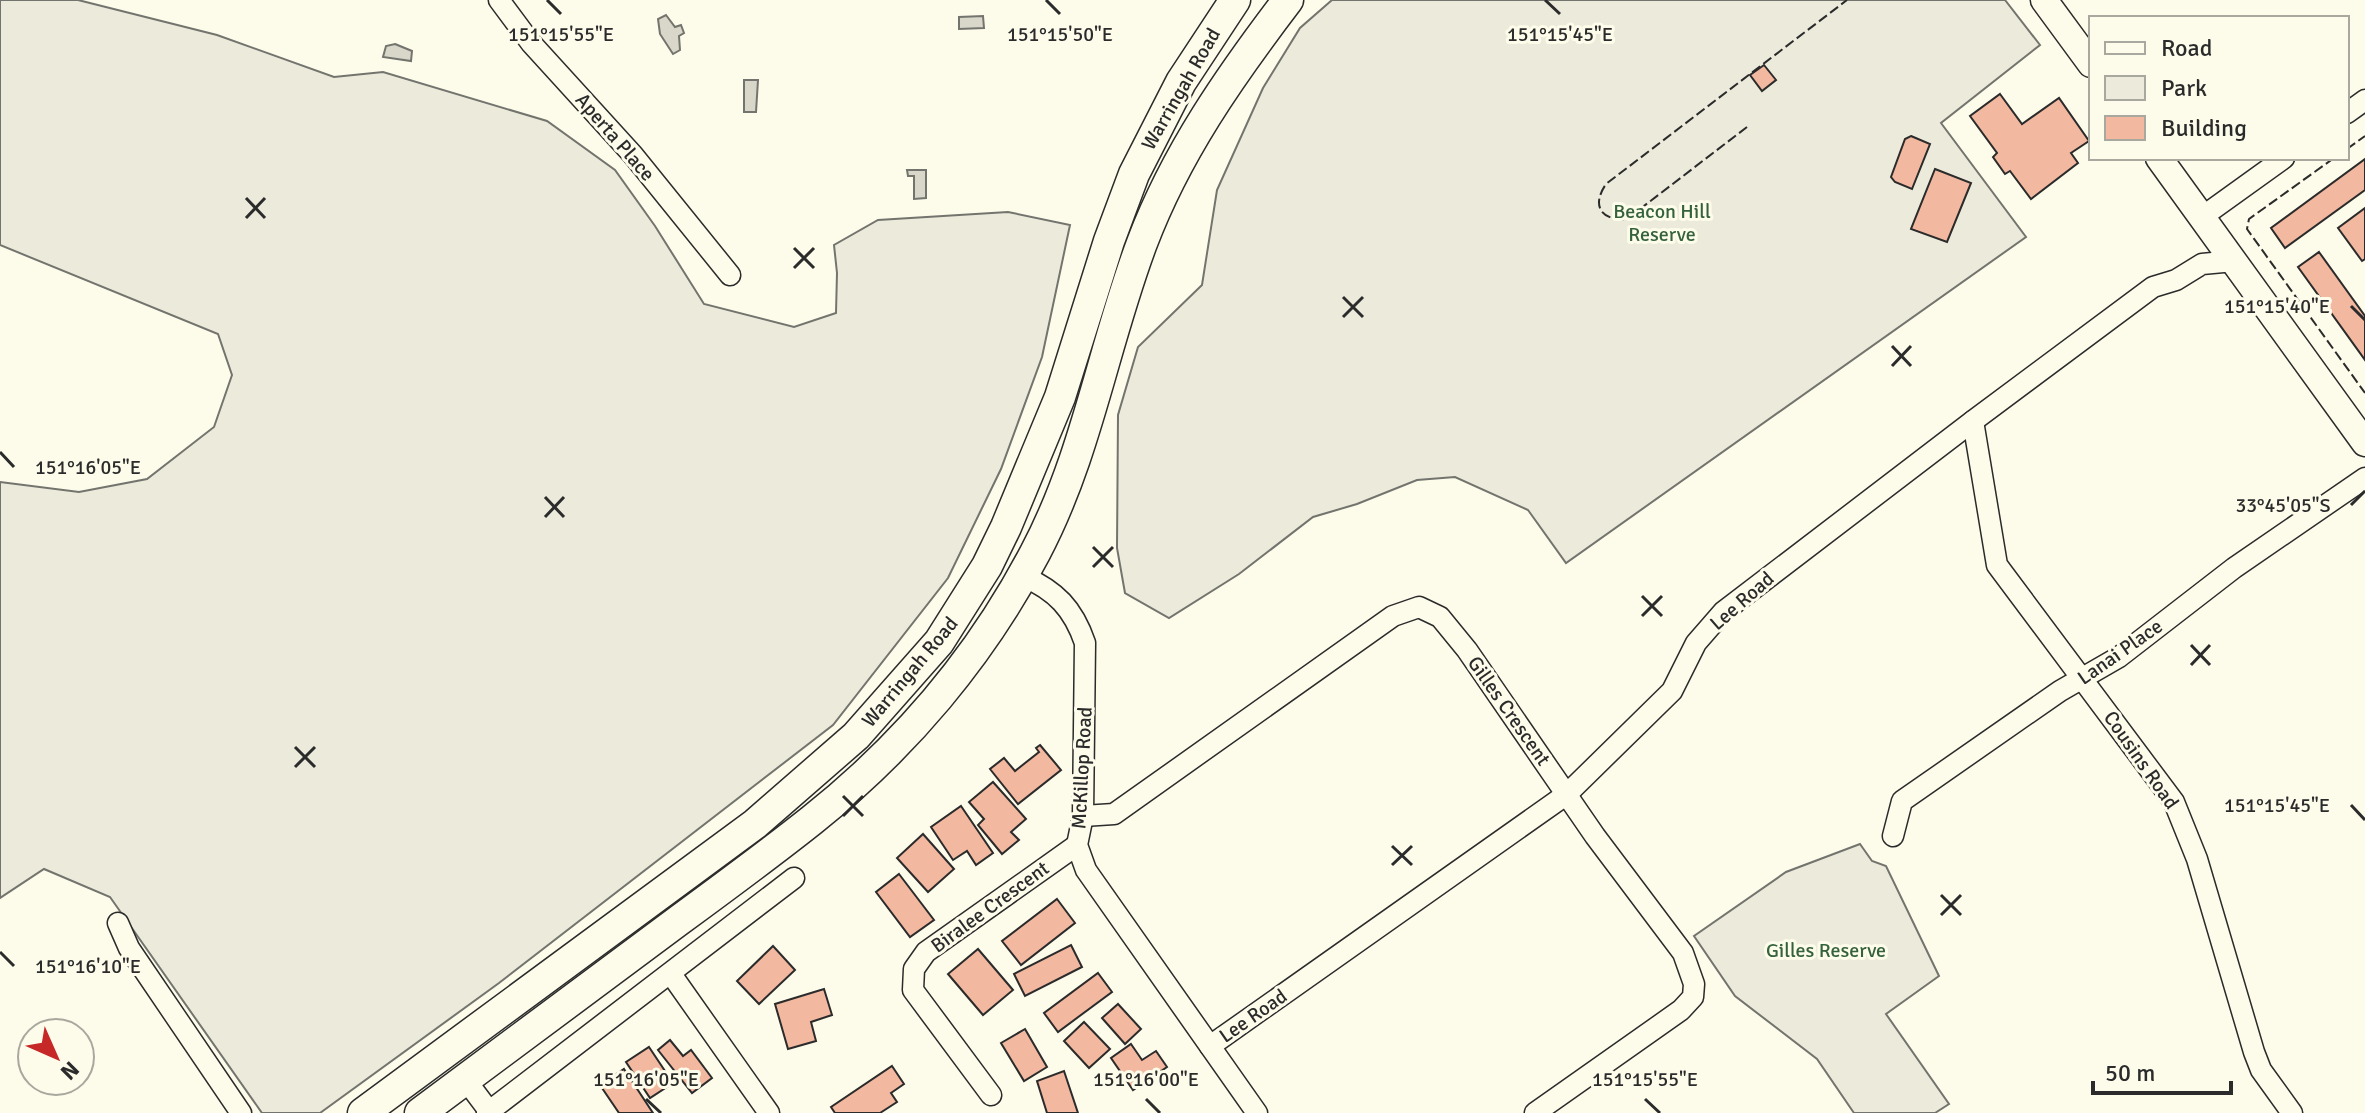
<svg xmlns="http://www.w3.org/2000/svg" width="2365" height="1113" viewBox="0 0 2365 1113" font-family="Signika,sans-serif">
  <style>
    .green { fill: #ecebdb; stroke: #74746e; stroke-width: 2 }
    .water { fill: #d8d7c9; stroke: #74746e; stroke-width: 2 }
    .building { fill: #f2b8a0; stroke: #2b2b2b; stroke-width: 2 }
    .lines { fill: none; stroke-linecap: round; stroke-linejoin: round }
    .minor-casing { stroke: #2b2b2b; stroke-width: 23 }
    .major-casing { stroke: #2b2b2b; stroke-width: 29 }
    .highway-casing { stroke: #2b2b2b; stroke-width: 33 }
    .minor { stroke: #fdfbea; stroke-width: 20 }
    .major { stroke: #fdfbea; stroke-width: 26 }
    .highway { stroke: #fdfbea; stroke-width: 30 }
    .fence { stroke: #2b2b2b; stroke-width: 2; stroke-dasharray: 10 4; stroke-linecap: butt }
    .ticks { fill: none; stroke: #2b2b2b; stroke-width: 3 }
    .labels { text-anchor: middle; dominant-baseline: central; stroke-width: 6; stroke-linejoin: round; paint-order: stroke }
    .street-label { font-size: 20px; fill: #2b2b2b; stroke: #fdfbea }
    .park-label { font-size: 20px; fill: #34623c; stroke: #fdfbea }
    .ticks-label { font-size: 20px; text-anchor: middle; fill: #2b2b2b; stroke: #fdfbea; stroke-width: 6; stroke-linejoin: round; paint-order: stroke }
  </style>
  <rect width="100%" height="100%" fill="#fdfbea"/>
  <g class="green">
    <path d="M0,0h78l139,35 117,42 49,-5 164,49 68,49 40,56 49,78 90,23 42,-14 1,-40 -3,-28 44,-25 130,-8 62,13 -28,132 -41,112 -53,109 -115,147 -334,258 -179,130h-58l-152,-216 -66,-28 -44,29v-416l79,10 68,-13 67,-52 18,-52 -14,-41 -218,-89z"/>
    <path d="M1332,0h673l35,45 -99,78 85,114 -460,326 -38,-53 -73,-33 -38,3 -60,24 -44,13 -74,57 -70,44 -44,-25 -8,-45 1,-133 20,-68 64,-62 15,-95 46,-102 37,-60z"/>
    <path d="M1860,844l12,17 14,5 53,110 -53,38 63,90 -14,9h-81l-37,-54 -82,-63 -41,-60 92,-64z"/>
  </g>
  <g class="water">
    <path d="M666,15l9,12 6,-2 3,8 -5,3 1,14 -7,4 -13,-20 -2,-15z"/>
    <path d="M983,16l1,12 -25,1v-12z"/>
    <path d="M395,44l17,7 -1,10 -28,-4 3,-11z"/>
    <path d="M744,80h14l-2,32h-12z"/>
    <path d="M907,170h19v28l-12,1v-23h-6z"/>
  </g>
  <g class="building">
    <path d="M1764,65l12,15 -14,11 -12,-16z"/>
    <path d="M2000,94l22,30 37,-26 30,43 -18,12 7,10 -47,36 -21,-28 -5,3 -12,-17 4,-4 -27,-37z"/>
    <path d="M1911,136l19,8 -18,45 -17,-7 -4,-5 14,-38z"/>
    <path d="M2365,159v31l-80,58 -14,-20z"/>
    <path d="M1935,169l36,14 -24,59 -36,-13z"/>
    <path d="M2365,208v51l-3,2 -24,-33z"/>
    <path d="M2319,252l46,64v44l-67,-93z"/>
    <path d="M1040,745l21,25 -43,34 -28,-35 14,-11 11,13 24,-19 -3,-4z"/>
    <path d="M993,782l33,37 -15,13 8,8 -17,14 -24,-29 6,-6 -15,-17z"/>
    <path d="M961,806l32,47 -17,12 -9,-14 -14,9 -22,-33z"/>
    <path d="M923,834l31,35 -26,23 -31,-34z"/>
    <path d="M899,874l35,46 -24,17 -34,-45z"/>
    <path d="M1057,899l18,24 -54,42 -19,-24z"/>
    <path d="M1071,945l11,22 -57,29 -11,-22z"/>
    <path d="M773,946l22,24 -36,34 -22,-23z"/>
    <path d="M978,949l35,41 -30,25 -35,-41z"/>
    <path d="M1098,973l14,19 -54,40 -14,-19z"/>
    <path d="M824,989l8,26 -21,7 5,19 -28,8 -13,-45z"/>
    <path d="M1118,1004l23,25 -16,15 -23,-26z"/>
    <path d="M1084,1022l26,27 -21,19 -25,-27z"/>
    <path d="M1025,1029l22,38 -23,14 -23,-38z"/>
    <path d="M670,1040l13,16 8,-6 21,28 -20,15 -34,-43z"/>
    <path d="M1131,1044l11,16 14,-9 11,16 -34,23 -22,-32z"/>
    <path d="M649,1047l24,36 -23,15 -24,-36z"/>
    <path d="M892,1066l12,18 -13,9 6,9 -17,11h-45l-4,-6z"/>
    <path d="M624,1069l29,44h-34l-19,-28z"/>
    <path d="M1064,1071l14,42h-31l-10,-32z"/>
  </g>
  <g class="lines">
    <defs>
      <g id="minor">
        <path d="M499,0l32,43 102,112 97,120"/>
        <path d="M2347,113l18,-13"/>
        <path d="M2202,217l82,-59"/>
        <path d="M1973,421l24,144 177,237 23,57 57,193 7,18 31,43"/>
        <path d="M1023,576c33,15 50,32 62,67l-2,173 -6,29 9,25 171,243"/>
        <path d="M1083,816l31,-2 279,-198 26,-9 21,10 27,33 128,186 88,117 11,31 -1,13 -12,13 -146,103"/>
        <path d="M1893,836l9,-35 158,-110 59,-34 115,-89 131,-90"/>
        <path d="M118,923l11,25 112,165"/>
        <path d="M671,974l98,139"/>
        <path d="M1210,1046l357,-252 105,-103 24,-48 27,-31 250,-191 180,-134 23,-7 26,-16 32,-3"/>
        <path d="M465,1079l24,32"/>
        <path d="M991,1095l-78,-105 1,-21 12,-17 151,-107"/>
        <path d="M487,1113l307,-235"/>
      </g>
      <g id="major">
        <path d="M2044,0l47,64"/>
        <path d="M2159,158l206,285"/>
      </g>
      <g id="highway">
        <path d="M363,1113l392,-289 101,-88 83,-94 48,-76 19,-39 54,-130 49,-156 25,-67 47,-92 54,-82"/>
        <path d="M420,1113c86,-64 172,-128 258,-192 45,-33 90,-66 134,-101 92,-73 169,-164 223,-267 52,-98 68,-207 107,-310 34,-90 88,-167 146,-243"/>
      </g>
    </defs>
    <use href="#minor" class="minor-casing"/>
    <use href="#major" class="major-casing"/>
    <use href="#highway" class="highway-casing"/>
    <use href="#minor" class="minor"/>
    <use href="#major" class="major"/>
    <use href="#highway" class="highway"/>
    <g class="fence">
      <path d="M1747,127l-120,92c-26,2 -36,-13 -21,-35l241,-184"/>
      <path d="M2347,149l18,-13"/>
      <path d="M2334,158l-85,61 -2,10 118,164"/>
    </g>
  </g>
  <path class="ticks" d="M547,0l14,14M1046,0l14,14M1545,0l15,14M246,198l19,20M246,218l19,-20M794,248l20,20M794,268l20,-20M1343,297l20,20M2351,306l14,14M1343,317l20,-20M1892,346l19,20M1892,366l19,-20M0,452l14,15M545,497l19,20M2351,505l14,-14M545,517l19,-20M1093,547l20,20M1093,567l20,-20M1642,596l20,20M1642,616l20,-20M2191,645l19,20M2191,665l19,-20M295,747l20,20M295,767l20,-20M843,796l20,20M2351,805l14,15M843,816l20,-20M1392,846l20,19M1392,865l20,-19M1941,895l20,20M1941,915l20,-20M0,952l14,14M646,1099l15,14M1146,1099l14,14M1645,1099l15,14"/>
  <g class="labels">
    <g class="street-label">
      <text transform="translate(1181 89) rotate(-60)">Warringah Road</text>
      <text transform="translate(615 137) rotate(49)">Aperta Place</text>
      <text transform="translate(1742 601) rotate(-41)">Lee Road</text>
      <text transform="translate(2120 652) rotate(-35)">Lanai Place</text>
      <text transform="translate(910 672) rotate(-50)">Warringah Road</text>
      <text transform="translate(1509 711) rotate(55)">Gilles Crescent</text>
      <text transform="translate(2141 760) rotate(55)">Cousins Road</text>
      <text transform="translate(1082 768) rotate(-87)">McKillop Road</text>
      <text transform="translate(990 907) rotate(-36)">Biralee Crescent</text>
      <text transform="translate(1253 1016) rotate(-35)">Lee Road</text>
    </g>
    <g class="park-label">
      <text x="1662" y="211">Beacon Hill<tspan x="1662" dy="23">Reserve</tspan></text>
      <text x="1826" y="950">Gilles Reserve</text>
    </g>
  </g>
  <g class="ticks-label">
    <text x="561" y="41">151°15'55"E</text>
    <text x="1060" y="41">151°15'50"E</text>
    <text x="1560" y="41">151°15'45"E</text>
    <text x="2277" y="313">151°15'40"E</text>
    <text x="88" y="474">151°16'05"E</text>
    <text x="2283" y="512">33°45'05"S</text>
    <text x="2277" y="812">151°15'45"E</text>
    <text x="88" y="973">151°16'10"E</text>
    <text x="646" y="1086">151°16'05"E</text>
    <text x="1146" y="1086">151°16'00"E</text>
    <text x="1645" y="1086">151°15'55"E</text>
  </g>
  <rect x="2089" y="16" width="260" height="144" fill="#fdfbea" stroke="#a9a89e" stroke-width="2"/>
  <rect x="2105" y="42" width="40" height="12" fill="#fdfbea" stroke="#a9a89e" stroke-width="2"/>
  <text x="2161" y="56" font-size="24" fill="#2b2b2b">Road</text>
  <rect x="2105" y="76" width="40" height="24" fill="#ecebdb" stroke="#a9a89e" stroke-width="2"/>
  <text x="2161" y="96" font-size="24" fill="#2b2b2b">Park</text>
  <rect x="2105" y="116" width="40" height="24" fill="#f2b8a0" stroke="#a9a89e" stroke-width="2"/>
  <text x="2161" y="136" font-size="24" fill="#2b2b2b">Building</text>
  <g transform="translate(56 1057) rotate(135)"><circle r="38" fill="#fdfbea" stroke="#a9a89e" stroke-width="2"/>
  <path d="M0-6L14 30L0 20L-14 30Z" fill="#c62828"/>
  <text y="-12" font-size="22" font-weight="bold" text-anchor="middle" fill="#2b2b2b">N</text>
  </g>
  <path d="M2093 1081v12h138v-12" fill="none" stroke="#2b2b2b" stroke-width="4"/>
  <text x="2105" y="1081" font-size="24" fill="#2b2b2b" stroke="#fdfbea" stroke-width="6" paint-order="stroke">50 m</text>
</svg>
